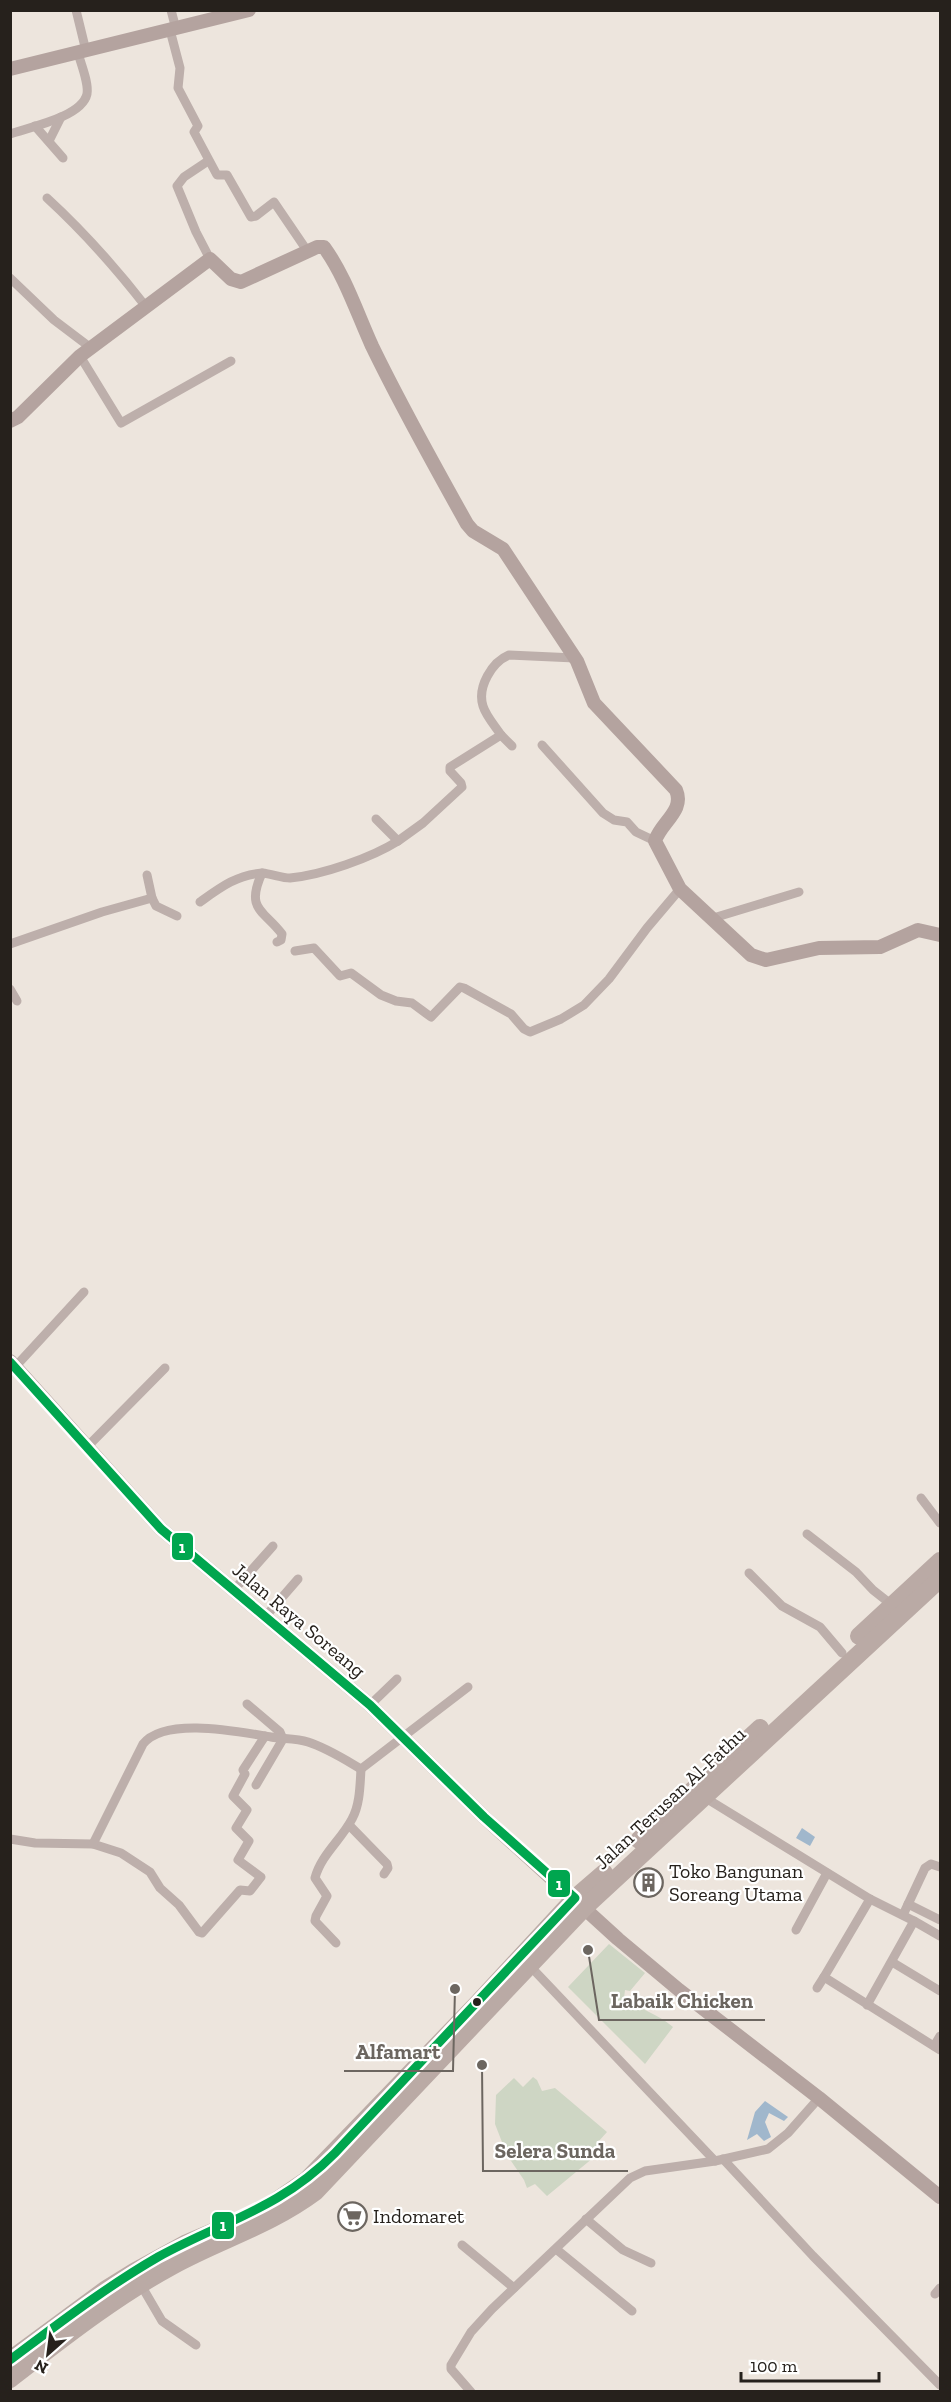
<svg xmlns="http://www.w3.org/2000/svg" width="951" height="2402" viewBox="0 0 951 2402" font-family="'Zilla Slab',serif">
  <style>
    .green { fill: #ced6c4 }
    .water { fill: #a0b7cc }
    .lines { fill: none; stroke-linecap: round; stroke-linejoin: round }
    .street { stroke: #bdafab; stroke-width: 9 }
    .secondary { stroke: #b4a39f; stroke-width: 14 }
    .highway { stroke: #baaaa5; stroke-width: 18 }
    .bus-1-casing { stroke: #fff; stroke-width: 14 }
    .bus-1 { stroke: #00a64f; stroke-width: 9 }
    .bus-dot { fill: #26211c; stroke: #fff; stroke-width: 2 }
    .labels { text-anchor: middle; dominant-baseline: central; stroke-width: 4.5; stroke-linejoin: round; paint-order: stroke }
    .street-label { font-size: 20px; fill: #26211c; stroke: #fff }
    .poi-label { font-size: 20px; fill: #26211c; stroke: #fff; text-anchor: start }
    .leader { fill: none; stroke: #6c6660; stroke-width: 2 }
    .callout-dot { fill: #6c6660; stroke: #fff; stroke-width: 2 }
    .callout-label { font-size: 21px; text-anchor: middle; font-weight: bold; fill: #6c6660; stroke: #fff; stroke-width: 4.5; stroke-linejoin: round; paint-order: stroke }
    .line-badge { stroke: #fff; stroke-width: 2 }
    .badge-label { font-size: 16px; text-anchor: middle; font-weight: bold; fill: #fff }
  </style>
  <rect width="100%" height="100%" fill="#ede5dd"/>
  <g class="green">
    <path d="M609,1944l36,29 -15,18 -5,-1 -1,8c15,11 34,16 49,29l-28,37 -77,-77z"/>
    <path d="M533,2077l4,3 5,11 13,-3 52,44 -9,10 7,6 -58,48 -12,-12 -8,4 -3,-8 -17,-25 -12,-31 1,-29 18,-17 9,9z"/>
  </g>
  <g class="water">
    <path d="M802,1828l13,9 -5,9 -14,-8z"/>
    <path d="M765,2101l23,16 -4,4 -15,-8 -4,9 6,15 -7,4 -7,-7 -10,6 8,-28z"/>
  </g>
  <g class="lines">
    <g class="street">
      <path d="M76,10l10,41"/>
      <path d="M171,10l5,19"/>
      <path d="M170,30l10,38 -2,20 20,38 -4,6 23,43h10l24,42 5,-1 18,-14 34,50"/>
      <path d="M35,126l28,32"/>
      <path d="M10,134c20,-7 72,-17 77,-40 2,-11 -6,-30 -9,-41"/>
      <path d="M49,141l12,-24"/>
      <path d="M208,161l-24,16 -7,9 19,46 14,27"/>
      <path d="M47,198c37,34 69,70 100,110"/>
      <path d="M10,278l44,42 37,28"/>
      <path d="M80,356l41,67 110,-62"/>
      <path d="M501,735l11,11"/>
      <path d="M542,745l61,68 11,7 13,2 9,10 19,9"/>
      <path d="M376,819l22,22 25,-18 39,-36 -1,-4 -11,-12v-4l51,-32c-6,-9 -15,-19 -18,-29 -6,-19 9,-44 26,-51l66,3"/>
      <path d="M152,898l4,8 21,10"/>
      <path d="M200,902c21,-15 37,-27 62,-29"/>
      <path d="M710,919l89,-27"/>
      <path d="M277,942l4,-2 1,-6c-18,-24 -37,-24 -20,-61 10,1 20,5 28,5 32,-3 81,-20 108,-37"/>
      <path d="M10,944l92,-32 50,-14 -5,-23"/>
      <path d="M295,951l19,-3 26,28 11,-3 30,22 15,6 16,2 19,14 29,-30 4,1 47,26 13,15 6,3 31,-13 23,-14 25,-26 38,-51 33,-39"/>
      <path d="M10,989l7,12"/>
      <path d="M16,1366l68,-74"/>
      <path d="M87,1447l78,-79"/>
      <path d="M921,1498l19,25"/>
      <path d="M807,1534l49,38 17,18 19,15"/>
      <path d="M749,1573l33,33 38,21 22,26"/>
      <path d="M233,1591l40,-45"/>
      <path d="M265,1617l33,-38"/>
      <path d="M247,1704l33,28 3,7 -27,46"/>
      <path d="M370,1705l27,-26"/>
      <path d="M704,1797l166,102 44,22 -47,84"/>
      <path d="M349,1825l38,39 1,4 -4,6"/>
      <path d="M10,1839l25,4 58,1 28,9 29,19 10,16 19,17 20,27 3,1 38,-43 10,1 11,-14 -23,-17 11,-19 -13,-13 11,-18 -14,-14 12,-22 -2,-4 22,-34"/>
      <path d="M93,1844l50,-100c22,-28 97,-12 128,-7 13,2 25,1 37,5 19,6 36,17 53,27l107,-82"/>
      <path d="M870,1899l-46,78 116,73"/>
      <path d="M908,1904l32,16"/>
      <path d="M903,1915l22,-47 6,-4 9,3"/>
      <path d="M914,1921l26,15"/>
      <path d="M796,1930l31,-57"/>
      <path d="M336,1943l-21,-22 1,-5 11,-20 -12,-18c6,-23 26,-38 37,-59 8,-14 8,-34 9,-50"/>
      <path d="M892,1962l48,29"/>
      <path d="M530,1966l185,195"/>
      <path d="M817,1988l7,-11"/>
      <path d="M934,2046l6,-10"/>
      <path d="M723,2159l90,97 127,129"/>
      <path d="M586,2219l37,31 28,13"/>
      <path d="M462,2245l52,43"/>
      <path d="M556,2249l76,62"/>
      <path d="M141,2285l21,36 34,24"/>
      <path d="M935,2294l5,-6"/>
      <path d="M471,2392l-20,-23v-4l20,-33 21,-23 138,-131 15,-7 70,-10 53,-12 20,-16 31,-35"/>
    </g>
    <g class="secondary">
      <path d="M10,69l239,-59"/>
      <path d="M10,421l8,-4 62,-61 130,-97 21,20 10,3 76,-35h7c21,29 33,66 48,99 29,60 62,119 95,178l6,7 30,18 74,112 17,42 82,87c9,21 -15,32 -21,51l25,48 71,66 15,5 53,-12 61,-1 38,-17 22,5"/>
      <path d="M10,1361l151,168 209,176 114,112 134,122 61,51 140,108 121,99"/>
    </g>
    <g class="highway">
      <path d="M859,1636l81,-75"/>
      <path d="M639,1840l121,-112"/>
      <path d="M10,2360l95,-70 29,-18 53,-29 54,-23 31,-16 35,-24 170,-176 98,-106 29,-25"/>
      <path d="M10,2379c52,-40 105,-82 162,-113 49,-27 97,-40 143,-74l269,-284 356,-329"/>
    </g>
    <defs>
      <path id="bus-1" d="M10,1362l151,167 209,176 114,112 91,81 -240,255c-55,56 -112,68 -177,104 -52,30 -100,67 -148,103"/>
    </defs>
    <use href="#bus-1" class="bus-1-casing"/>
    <use href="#bus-1" class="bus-1"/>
  </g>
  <defs>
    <symbol id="building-ring" viewBox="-11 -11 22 22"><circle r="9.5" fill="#fff" stroke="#6c6660" stroke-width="1.5"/><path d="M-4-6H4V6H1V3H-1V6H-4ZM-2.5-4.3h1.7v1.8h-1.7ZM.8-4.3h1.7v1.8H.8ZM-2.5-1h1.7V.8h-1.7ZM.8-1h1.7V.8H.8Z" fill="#6c6660"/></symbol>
    <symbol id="supermarket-ring" viewBox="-11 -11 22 22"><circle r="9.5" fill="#fff" stroke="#6c6660" stroke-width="1.5"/><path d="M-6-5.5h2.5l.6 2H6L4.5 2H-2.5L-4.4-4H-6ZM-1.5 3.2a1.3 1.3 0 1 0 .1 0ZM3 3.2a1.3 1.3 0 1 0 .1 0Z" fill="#6c6660"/></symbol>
  </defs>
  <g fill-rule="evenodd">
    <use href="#building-ring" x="632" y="1866" width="33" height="33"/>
    <use href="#supermarket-ring" x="336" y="2200" width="33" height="33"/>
  </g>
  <circle class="bus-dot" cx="477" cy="2002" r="5"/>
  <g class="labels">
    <g class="street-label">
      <text transform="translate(299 1620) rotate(40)">Jalan Raya Soreang</text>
      <text transform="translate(670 1798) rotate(-43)">Jalan Terusan Al-Fathu</text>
    </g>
    <g class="poi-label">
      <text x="669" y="1871">Toko Bangunan<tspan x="669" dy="23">Soreang Utama</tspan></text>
      <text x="373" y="2216">Indomaret</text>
    </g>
  </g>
  <path class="leader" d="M588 1950L599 2020H765M455 1989L453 2071H344M482 2065L483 2171H628"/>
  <g class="callout-dot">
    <circle cx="588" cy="1950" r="6"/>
    <circle cx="455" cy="1989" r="6"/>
    <circle cx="482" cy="2065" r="6"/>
  </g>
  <g class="callout-label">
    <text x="682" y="2008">Labaik Chicken</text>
    <text x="398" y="2059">Alfamart</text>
    <text x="555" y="2158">Selera Sunda</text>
  </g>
  <g class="line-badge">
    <rect x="171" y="1532" width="23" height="29" rx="6" fill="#00a64f"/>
    <rect x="547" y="1869" width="24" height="29" rx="6" fill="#00a64f"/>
    <rect x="211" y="2211" width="24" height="29" rx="6" fill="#00a64f"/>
  </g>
  <g class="badge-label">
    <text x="182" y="1553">1</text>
    <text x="559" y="1890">1</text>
    <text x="223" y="2231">1</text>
  </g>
  <rect width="951" height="2402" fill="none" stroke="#26211c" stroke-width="24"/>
  <g transform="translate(48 2354) rotate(208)" stroke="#ffffff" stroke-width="4.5" paint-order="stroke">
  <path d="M0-4.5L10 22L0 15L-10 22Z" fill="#26211c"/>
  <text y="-9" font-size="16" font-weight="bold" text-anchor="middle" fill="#26211c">N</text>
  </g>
  <path d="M741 2372v9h138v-9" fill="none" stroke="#26211c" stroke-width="3"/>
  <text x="750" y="2372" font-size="18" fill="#26211c" stroke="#ffffff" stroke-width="4.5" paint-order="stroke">100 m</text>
</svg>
